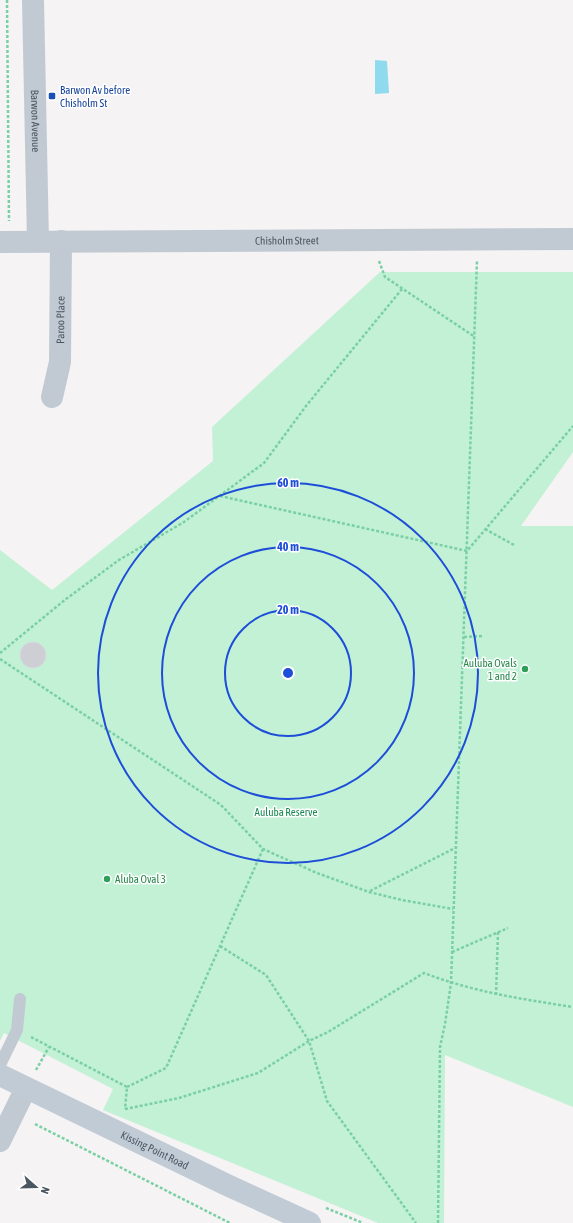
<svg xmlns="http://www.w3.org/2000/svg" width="573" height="1223" viewBox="0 0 573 1223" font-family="'Asap Condensed',sans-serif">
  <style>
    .green { fill: #c3f1d5 }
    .water { fill: #90daee }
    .building { fill: #cdcfd5; stroke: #d7d9de }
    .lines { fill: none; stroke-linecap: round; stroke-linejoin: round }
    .path { stroke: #7ad0a6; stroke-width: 2.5; stroke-dasharray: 3 2; stroke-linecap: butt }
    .lane { stroke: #c1cad2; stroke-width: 12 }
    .street { stroke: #c1cad2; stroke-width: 22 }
    .secondary { stroke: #c1cbd6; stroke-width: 22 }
    .ring { fill: none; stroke: #1d4ed8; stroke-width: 2 }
    .transit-dot { fill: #1a4fb4; stroke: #fff; stroke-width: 1.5 }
    .leisure-dot { fill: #2e9e5b; stroke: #fff; stroke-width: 1.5 }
    .labels { text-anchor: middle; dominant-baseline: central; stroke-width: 3; stroke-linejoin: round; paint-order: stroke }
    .transit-label { font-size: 11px; fill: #164399; stroke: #fff; text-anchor: start }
    .street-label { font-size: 11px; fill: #4a5661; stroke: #fff }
    .leisure-label { font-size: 11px; fill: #27864d; stroke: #fff; text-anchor: end }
    .park-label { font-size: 11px; fill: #17864f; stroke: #fff }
    .centre { fill: #1d4ed8; stroke: #fff; stroke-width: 2 }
    .ring-label { font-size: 12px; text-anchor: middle; font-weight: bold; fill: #1d4ed8; stroke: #fff; stroke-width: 3; stroke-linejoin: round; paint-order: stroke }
  </style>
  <rect width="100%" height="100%" fill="#f5f3f3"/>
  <path class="green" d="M380,272h193v180l-52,74h52v581l-128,-52 -1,168h-66l-275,-113 10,-21 -109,-56 -4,8v-491l52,40 161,-129 -1,-34z"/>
  <path class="water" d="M375,60l12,1 2,32 -14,1z"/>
  <circle class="building" cx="33" cy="655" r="13"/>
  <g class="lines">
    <g class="path">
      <path d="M7,0l2,221"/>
      <path d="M379,261l6,16 90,60"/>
      <path d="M220,496l247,55 106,-125"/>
      <path d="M485,529l29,16"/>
      <path d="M464,637l19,-1"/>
      <path d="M0,653l66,-54 53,-39 65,-38 80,-59 42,-57 96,-117"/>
      <path d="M0,659l221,146 42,44 54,24 52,19 33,8 51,9"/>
      <path d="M370,891l85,-43"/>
      <path d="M220,946l46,29 43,66 18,60 89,122"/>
      <path d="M452,952l56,-24"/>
      <path d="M496,995l2,-63"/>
      <path d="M31,1037l96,50 -2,22"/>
      <path d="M36,1070l13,-23"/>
      <path d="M127,1087l39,-19 97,-219"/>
      <path d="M125,1109l54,-11 79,-25 51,-32 19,-9 96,-59c50,19 97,26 149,34"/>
      <path d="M35,1124l195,99"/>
      <path d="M326,1208l37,15"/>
      <path d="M438,1223l2,-176 5,-23 6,-41 26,-723"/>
    </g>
    <path class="lane" d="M0,1065l17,-35 3,-31"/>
    <g class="street">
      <path id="s1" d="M33,0l5,241"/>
      <path id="s2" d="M0,242l573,-3"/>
      <path id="s3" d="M52,397l8,-35 1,-121"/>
      <path d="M0,1141l26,-53"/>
    </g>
    <path class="secondary" id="s4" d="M0,1075l227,110 83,38"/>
  </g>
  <g class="ring">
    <circle cx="288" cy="673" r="63"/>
    <circle cx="288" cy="673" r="126"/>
    <circle cx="288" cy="673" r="190"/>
  </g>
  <rect class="transit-dot" x="48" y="92" width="8" height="8" rx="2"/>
  <g class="leisure-dot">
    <circle cx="525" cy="669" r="4"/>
    <circle cx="107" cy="879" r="4"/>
  </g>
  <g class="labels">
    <g class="transit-label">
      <text x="60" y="90">Barwon Av before<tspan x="60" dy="13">Chisholm St</tspan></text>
    </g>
    <g class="street-label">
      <text stroke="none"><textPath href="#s1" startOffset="121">Barwon Avenue</textPath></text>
      <text stroke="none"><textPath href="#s2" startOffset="287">Chisholm Street</textPath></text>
      <text stroke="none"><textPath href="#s3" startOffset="78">Paroo Place</textPath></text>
      <text stroke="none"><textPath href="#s4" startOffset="172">Kissing Point Road</textPath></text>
    </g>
    <g class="leisure-label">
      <text x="517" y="663">Auluba Ovals<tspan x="517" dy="13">1 and 2</tspan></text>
      <text x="115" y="879" text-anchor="start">Aluba Oval 3</text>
    </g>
    <g class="park-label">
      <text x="286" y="812">Auluba Reserve</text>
    </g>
  </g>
  <circle cx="288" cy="673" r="6" class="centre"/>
  <g class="ring-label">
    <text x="288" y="487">60 m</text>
    <text x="288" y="551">40 m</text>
    <text x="288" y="614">20 m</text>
  </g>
  <g transform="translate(36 1187) rotate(110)" stroke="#ffffff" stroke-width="3" paint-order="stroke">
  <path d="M0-3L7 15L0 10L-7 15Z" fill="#4a5661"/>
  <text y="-6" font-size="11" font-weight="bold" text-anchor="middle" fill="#4a5661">N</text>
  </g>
</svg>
